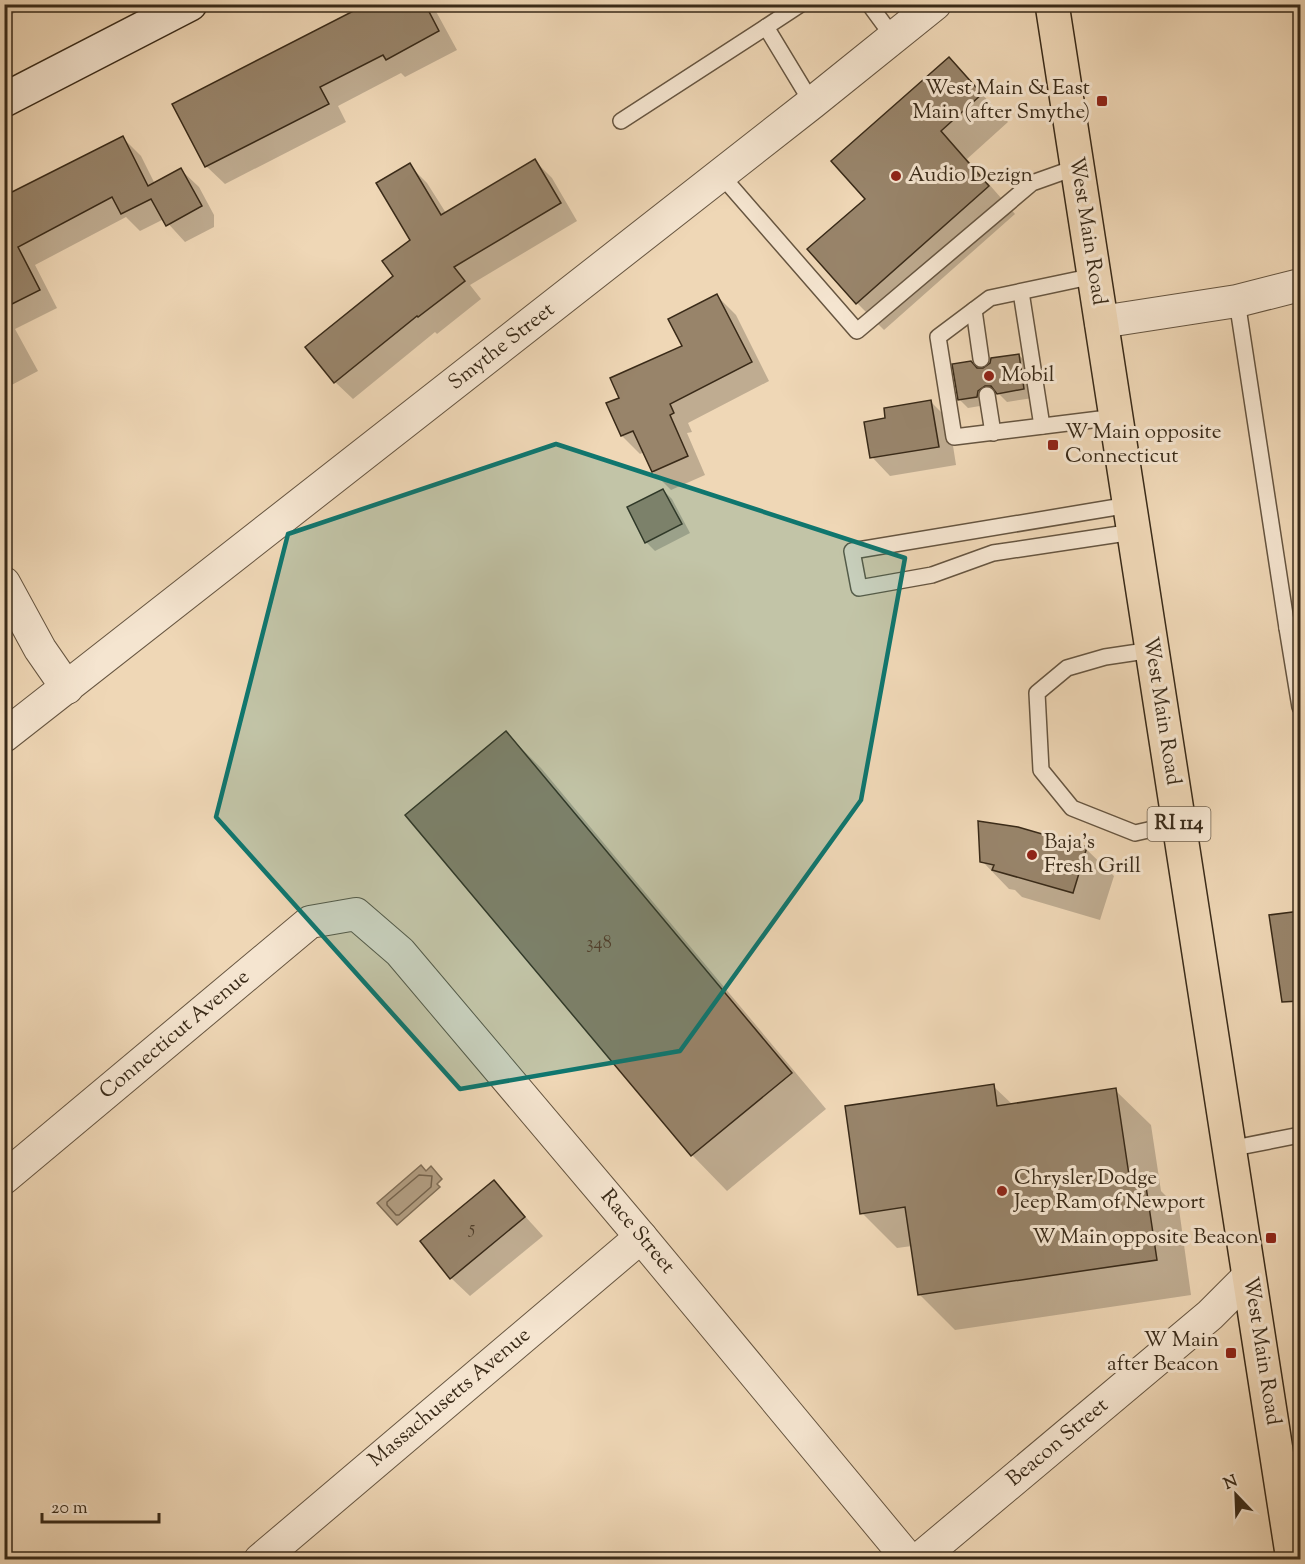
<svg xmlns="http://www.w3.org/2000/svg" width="1305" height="1564" viewBox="0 0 1305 1564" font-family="'Sorts Mill Goudy',serif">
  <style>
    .water { fill: #b19c80; stroke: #816e56; stroke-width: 1.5 }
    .shadow { fill: #0003 }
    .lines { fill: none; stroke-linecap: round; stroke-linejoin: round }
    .shore { stroke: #75634c; stroke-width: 1.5 }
    .building { fill: #98846a; stroke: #392a18; stroke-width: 1.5 }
    .lane-casing { stroke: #665540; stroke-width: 18 }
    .street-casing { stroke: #665540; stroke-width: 34 }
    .secondary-casing { stroke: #392a18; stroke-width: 36 }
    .primary-casing { stroke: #392a18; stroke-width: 36 }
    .lane { stroke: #f5e5d0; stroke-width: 15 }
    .street { stroke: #f5e5d0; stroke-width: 32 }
    .secondary { stroke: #f5e5d0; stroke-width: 33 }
    .primary { stroke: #efd7b6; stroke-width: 33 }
    .marked { fill: #0f766e; fill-opacity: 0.2; stroke: #0f766e; stroke-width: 4.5; stroke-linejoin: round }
    .poi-dot { fill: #8f2418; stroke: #f5e5d0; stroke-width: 2 }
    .labels { text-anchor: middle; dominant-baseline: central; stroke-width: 6; stroke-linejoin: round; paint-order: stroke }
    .number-label { font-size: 18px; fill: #51402c }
    .shield { fill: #f5e5d0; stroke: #71624f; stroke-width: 1.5 }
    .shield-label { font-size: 20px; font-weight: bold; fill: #392a18 }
    .poi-label { font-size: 21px; fill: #392a18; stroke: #f5e5d0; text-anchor: start }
    .street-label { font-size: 21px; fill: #392a18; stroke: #f5e5d0 }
  </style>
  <rect width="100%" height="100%" fill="#efd7b6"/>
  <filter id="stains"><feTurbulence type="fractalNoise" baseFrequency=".00333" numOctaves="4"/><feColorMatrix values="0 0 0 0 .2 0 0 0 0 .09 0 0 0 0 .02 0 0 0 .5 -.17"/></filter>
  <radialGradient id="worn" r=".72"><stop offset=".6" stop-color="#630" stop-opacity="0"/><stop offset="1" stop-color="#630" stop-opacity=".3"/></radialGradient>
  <path class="water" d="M421,1165l5,6 5,-5 11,13 -5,5 3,3 -43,38 -20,-22z"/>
  <g class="shadow">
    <path d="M4,4h29l-29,14z"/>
    <path d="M369,4h63l25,46 -52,27 -4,-4 -63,33 8,16 -121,62 -19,-18z"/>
    <path d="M949,59l59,63 -41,37 48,55 -131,116 -27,-27 10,-104z"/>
    <path d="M123,138l18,18 14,28 26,-14 18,17 15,28v12l-29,15 -21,-23 -24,12 -14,-14 -91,48 22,43 -42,21 23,42 -34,18v-191z"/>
    <path d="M535,161l17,17 25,43 -107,64 11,14 -44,35 -2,-2 -82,67 -18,-17 60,-106 17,-36 -3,-75 18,18 19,30z"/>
    <path d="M717,296l19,19 33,66 -81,42 4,9 -5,1 18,42 -34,15 -18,-18 -9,-20 -4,2 -18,-18 -1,-37 63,-52z"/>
    <path d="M1019,355l9,9 5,34 -26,4 -8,-8h-5l-8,11 -18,3 -9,-9 19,-30 5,1z"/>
    <path d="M931,402l18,18 7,45 -66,11 -18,-19 15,-38z"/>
    <path d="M663,490l9,9 18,34 -35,18 -9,-9 -17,-34z"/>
    <path d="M506,733l35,35 285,341 -99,82 -35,-36 -284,-339z"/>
    <path d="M1086,849l28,27 -14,44 -78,-23 -7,-7 -6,-1 -27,-28z"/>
    <path d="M1300,912v62l-24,-25 -5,-33z"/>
    <path d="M993,1086l20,19 102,-15 36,35 10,66 18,18 12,86 -236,35 -36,-36 -7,-48 -15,2 -35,-35z"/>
    <path d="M494,1182l49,54 -73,60 -19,-18 -29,-36z"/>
  </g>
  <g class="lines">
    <path class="shore" d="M419,1175l13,1 -1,11 -32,28h-3l-9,-10v-3z"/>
  </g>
  <g class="building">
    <path d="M367,4h58l14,27 -53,29 -3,-5 -63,32 9,17 -124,63 -33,-63z"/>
    <path d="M949,57l33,37 -41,37 48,55 -133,118 -49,-55 58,-50 -34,-38z"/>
    <path d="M123,136l25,50 33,-18 21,38 -36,20 -15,-27 -30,15 -9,-17 -94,50 22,43 -36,18v-112z"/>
    <path d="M535,159l26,44 -107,64 11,14 -47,36 -1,-1 -83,67 -29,-36 88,-71 -11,-15 28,-21 -34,-57 34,-20 31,52z"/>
    <path d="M717,294l35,68 -82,42 4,9 -4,2 18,41 -36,16 -19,-41 -12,5 -15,-33 13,-5 -9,-20 72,-32 -14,-27z"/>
    <path d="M1019,354l5,35 -27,5 -6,-8h-6l-7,5 -1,6 -19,3 -6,-36 19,-3 6,7h6l7,-5 1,-5z"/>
    <path d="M931,400l8,47 -69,11 -6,-36 21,-4 -1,-10z"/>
    <path d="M663,489l19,35 -37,19 -18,-36z"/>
    <path d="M506,731l286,342 -101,83 -286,-341z"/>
    <path d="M978,821l40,6 69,20 -14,46 -81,-23 2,-5 -14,-3z"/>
    <path d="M1300,911v90l-18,1 -13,-87z"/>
    <path d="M994,1084l3,22 119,-18 13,87 15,-2 13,87 -239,35 -13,-88 -45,7 -15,-108z"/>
    <path d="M494,1180l31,37 -75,62 -30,-38z"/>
  </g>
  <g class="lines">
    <defs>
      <g id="lane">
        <path d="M869,4l25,34"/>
        <path d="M766,27l35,-23"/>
        <path d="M621,121l145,-94 46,76"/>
        <path d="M721,175l136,156 175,-148 45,-16"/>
        <path d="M1094,276l-104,22 -52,39 16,100 162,-20"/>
        <path d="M1021,292l21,134"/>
        <path d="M1237,301l50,327 13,-2"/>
        <path d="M974,310l7,49"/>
        <path d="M987,395l6,38"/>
        <path d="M1129,505l-277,46 7,37 73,-13 61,-22 140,-21"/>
        <path d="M1287,628l13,79"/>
        <path d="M1152,650l-47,7 -38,11 -30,25 4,77 31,38 63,25 44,-10"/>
        <path d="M1229,1149l71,-14"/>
      </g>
      <g id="street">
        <path d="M1101,322l136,-21 63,-16"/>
        <path d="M4,583l36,66 27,39"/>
        <path d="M4,736l808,-633 123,-99"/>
        <path d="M4,1178l306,-256 46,-8 44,38 241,285 268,323"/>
        <path d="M260,1560l381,-323"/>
        <path d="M918,1560l292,-245 39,-39"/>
      </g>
      <path id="secondary" d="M4,100l186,-96"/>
      <path id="primary" d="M1052,4l241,1556"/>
    </defs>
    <use href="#lane" class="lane-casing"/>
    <use href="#street" class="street-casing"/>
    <use href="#secondary" class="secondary-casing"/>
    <use href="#primary" class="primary-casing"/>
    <use href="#lane" class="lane"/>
    <use href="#street" class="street"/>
    <use href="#secondary" class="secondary"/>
    <use href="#primary" class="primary"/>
  </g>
  <path class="marked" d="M556,444l349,114 -44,242 -181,251 -220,38 -244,-272 72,-283z"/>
  <g class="poi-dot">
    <rect x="1096" y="95" width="12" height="12" rx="3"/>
    <circle cx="896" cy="176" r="6"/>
    <circle cx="989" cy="376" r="6"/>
    <rect x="1047" y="439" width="12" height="12" rx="3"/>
    <circle cx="1032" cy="855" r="6"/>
    <circle cx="1002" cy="1191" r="6"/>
    <rect x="1265" y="1232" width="12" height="12" rx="3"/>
    <rect x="1225" y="1347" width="12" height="12" rx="3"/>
  </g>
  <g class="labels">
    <g class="number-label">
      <text x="599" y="944">348</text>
      <text x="472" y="1229">5</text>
    </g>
    <rect class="shield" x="1147.5" y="807" width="63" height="34" rx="4.5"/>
    <g class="shield-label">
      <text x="1179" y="824">RI 114</text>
    </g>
    <g class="poi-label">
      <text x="1090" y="89" text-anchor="end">West Main &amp; East<tspan x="1090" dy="24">Main (after Smythe)</tspan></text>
      <text x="908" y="176">Audio Dezign</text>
      <text x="1001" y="376">Mobil</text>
      <text x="1065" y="433">W Main opposite<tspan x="1065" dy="24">Connecticut</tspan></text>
      <text x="1044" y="843">Baja's<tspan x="1044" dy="24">Fresh Grill</tspan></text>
      <text x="1014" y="1179">Chrysler Dodge<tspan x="1014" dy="24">Jeep Ram of Newport</tspan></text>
      <text x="1259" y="1238" text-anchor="end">W Main opposite Beacon</text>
      <text x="1219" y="1341" text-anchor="end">W Main<tspan x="1219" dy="24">after Beacon</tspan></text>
    </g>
    <g class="street-label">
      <text transform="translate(1087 231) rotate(81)">West Main Road</text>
      <text transform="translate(502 347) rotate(-38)">Smythe Street</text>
      <text transform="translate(1161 711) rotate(81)">West Main Road</text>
      <text transform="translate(175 1035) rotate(-40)">Connecticut Avenue</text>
      <text transform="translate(637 1232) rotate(50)">Race Street</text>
      <text transform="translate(1261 1351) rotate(81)">West Main Road</text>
      <text transform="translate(450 1398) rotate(-40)">Massachusetts Avenue</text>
      <text transform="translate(1058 1443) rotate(-40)">Beacon Street</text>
    </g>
  </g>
  <rect width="1305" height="1564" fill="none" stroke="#efd7b6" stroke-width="24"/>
  <rect x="6" y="6" width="1293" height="1552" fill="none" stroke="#392a18" stroke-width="3"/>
  <rect x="12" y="12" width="1281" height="1540" fill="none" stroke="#392a18" stroke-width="1.5"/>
  <g transform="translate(1236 1495) rotate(337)" stroke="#f5e5d0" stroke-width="4.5" paint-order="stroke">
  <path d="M0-4.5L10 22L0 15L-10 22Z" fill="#392a18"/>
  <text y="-9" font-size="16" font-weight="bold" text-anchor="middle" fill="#392a18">N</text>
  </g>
  <path d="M42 1513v9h117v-9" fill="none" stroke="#392a18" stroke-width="3"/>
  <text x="51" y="1513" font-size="18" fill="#392a18" stroke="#f5e5d0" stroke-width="4.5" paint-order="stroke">20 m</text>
  <rect width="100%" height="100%" filter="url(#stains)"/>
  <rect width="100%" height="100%" fill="url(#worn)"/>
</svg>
